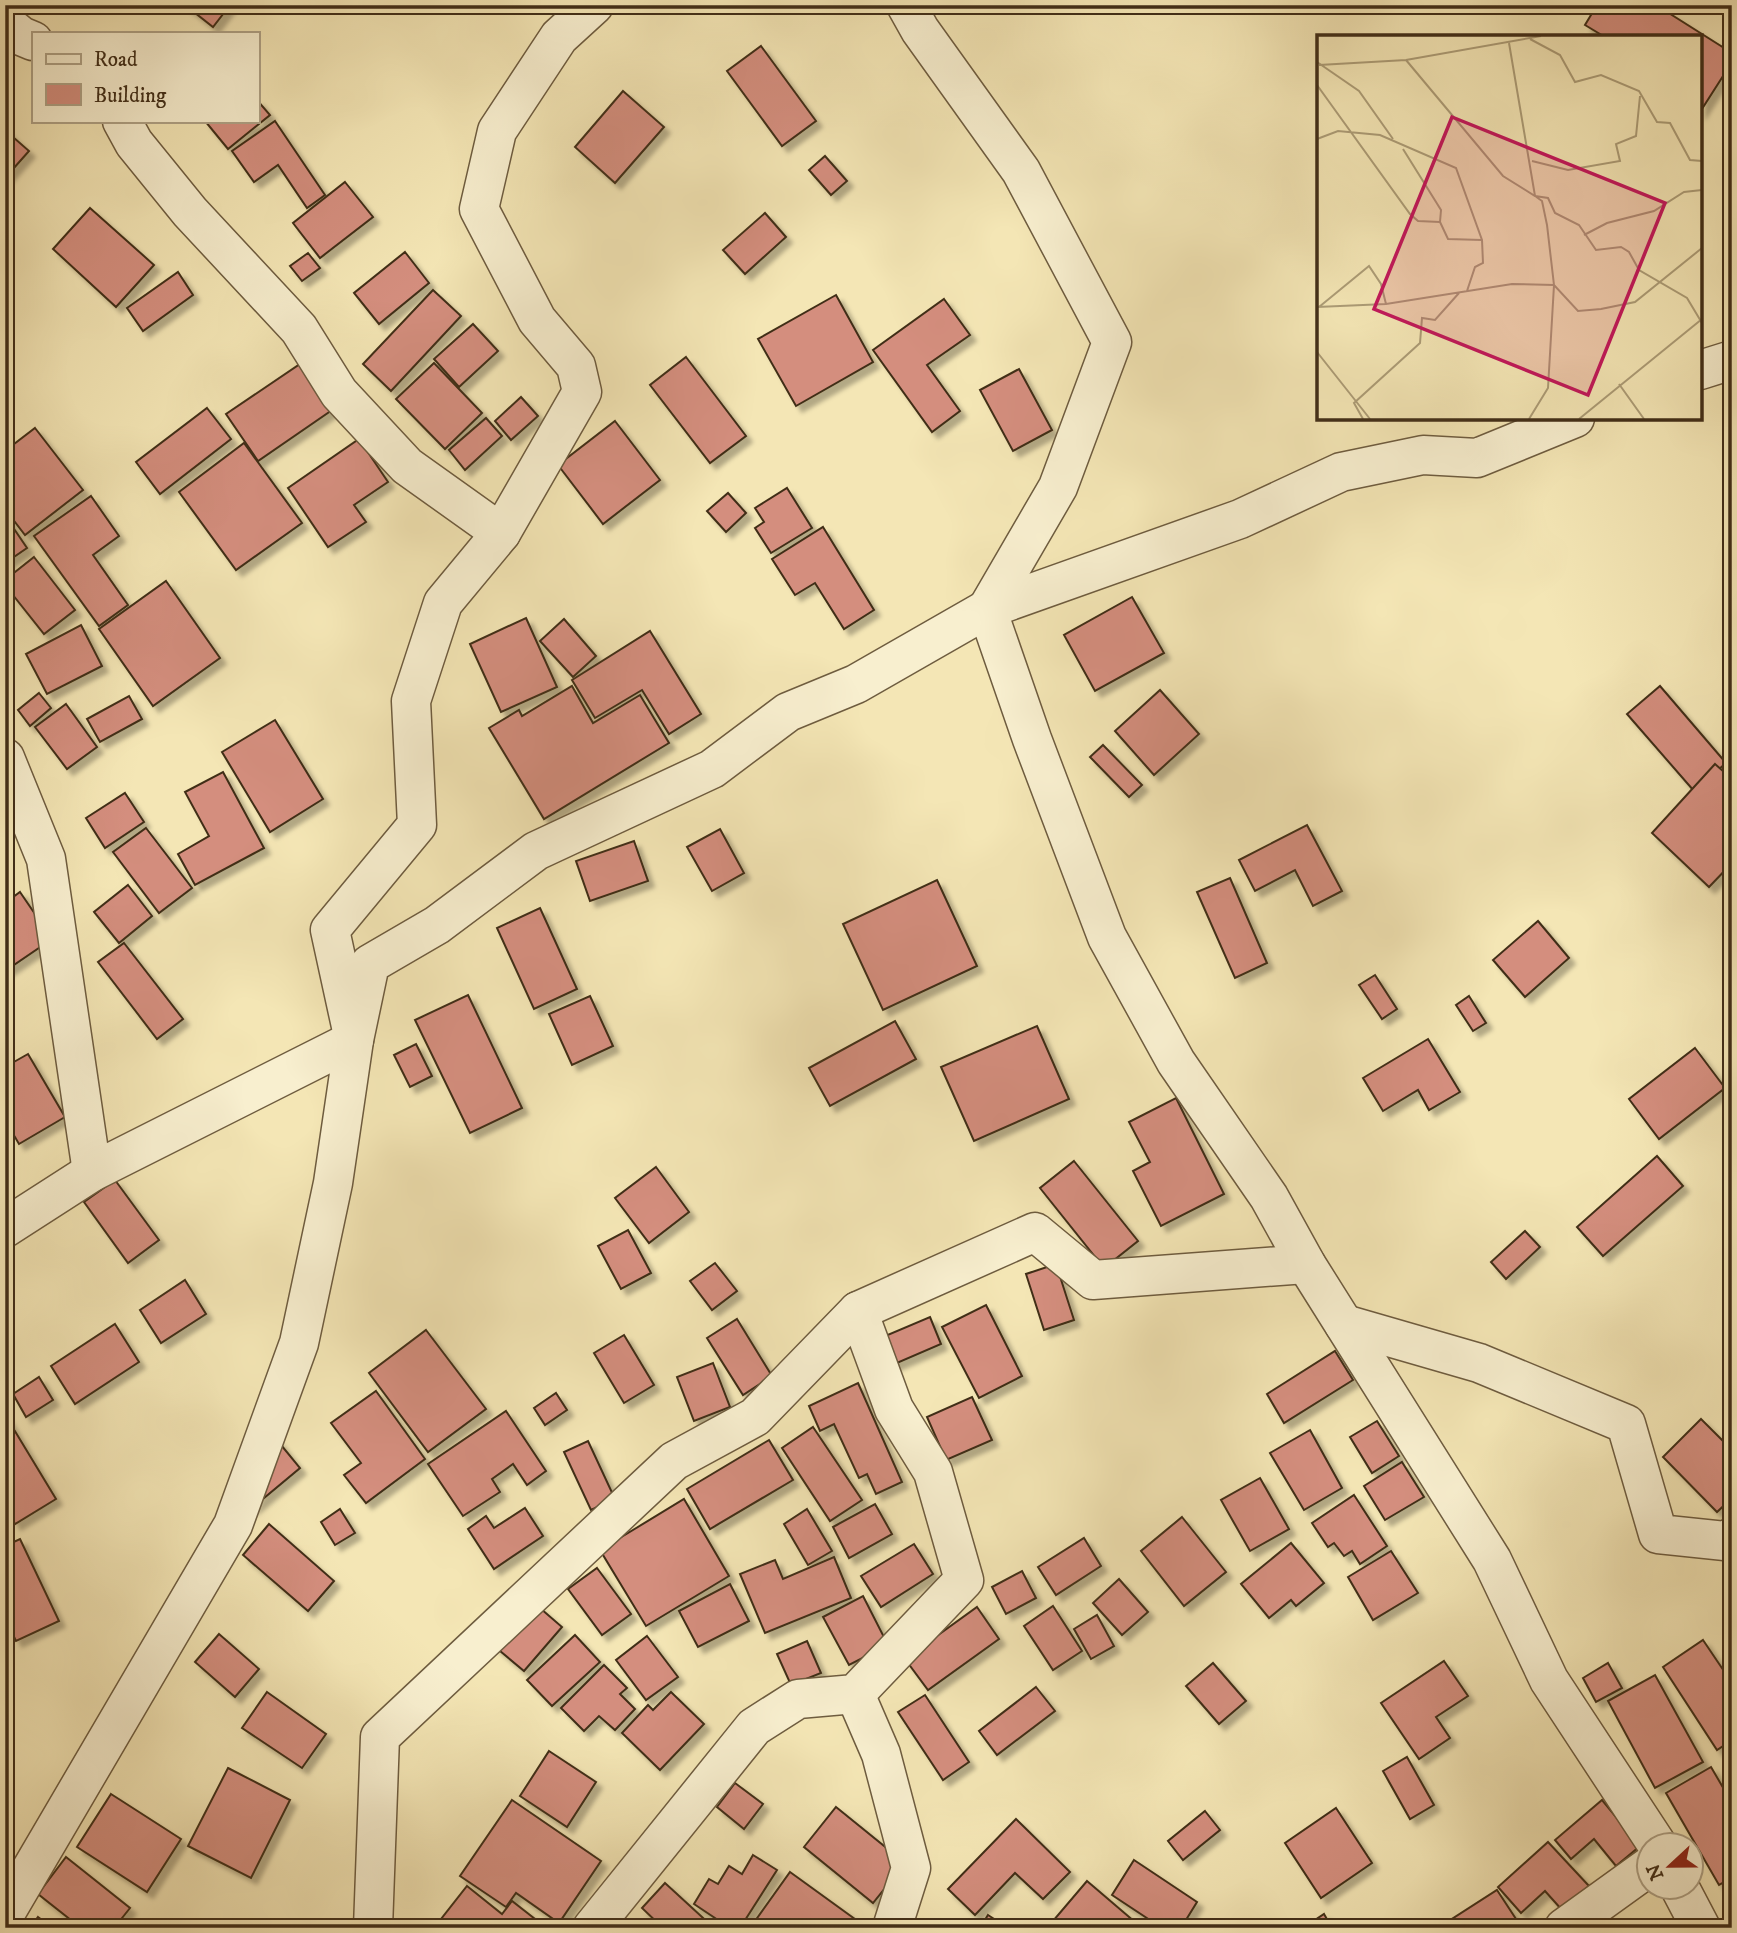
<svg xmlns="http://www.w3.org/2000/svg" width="1737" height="1933" viewBox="0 0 1737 1933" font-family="'IM FELL DW Pica',serif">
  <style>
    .building { fill: #d48e7e; stroke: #412e18; stroke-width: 2; filter: url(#shadow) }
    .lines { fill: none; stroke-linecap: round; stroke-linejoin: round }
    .minor-casing { stroke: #6e5c3f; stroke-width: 41 }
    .minor { stroke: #f8efcf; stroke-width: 38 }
    .inset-road { fill: none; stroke: #ac9c76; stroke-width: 2 }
    .view { fill: #c2185b; fill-opacity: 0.15; stroke: #c2185b; stroke-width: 3.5 }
    .inset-edge { fill: none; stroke: #412e18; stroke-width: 3.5 }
  </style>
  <defs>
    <filter id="shadow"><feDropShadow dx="6" dy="6" stdDeviation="2" flood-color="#0004"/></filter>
  </defs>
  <rect width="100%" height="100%" fill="#f4e6b5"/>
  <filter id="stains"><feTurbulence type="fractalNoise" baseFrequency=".00286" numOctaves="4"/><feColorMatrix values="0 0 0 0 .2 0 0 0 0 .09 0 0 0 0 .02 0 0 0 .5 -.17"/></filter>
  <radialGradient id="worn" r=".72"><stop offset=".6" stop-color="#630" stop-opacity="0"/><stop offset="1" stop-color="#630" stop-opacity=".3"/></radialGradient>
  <g class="building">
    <path d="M185,5h45l-17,22z"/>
    <path d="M1597,5h59l76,48v9l-32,50v-75h-95l-20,-12z"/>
    <path d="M761,46l55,75 -34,25 -55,-75z"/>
    <path d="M623,91l41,36 -49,56 -40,-36z"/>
    <path d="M257,100l13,15 -42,34 -23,-28h52z"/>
    <path d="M275,121l50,74 -18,13 -29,-43 -24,17 -22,-31z"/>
    <path d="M5,130l24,21 -24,27z"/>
    <path d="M825,156l22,25 -16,14 -22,-25z"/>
    <path d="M345,182l28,35 -53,41 -27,-35z"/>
    <path d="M90,208l64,57 -38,42 -63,-58z"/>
    <path d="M765,213l21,24 -41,37 -22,-24z"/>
    <path d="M405,252l24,31 -50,41 -25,-31z"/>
    <path d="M308,253l12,15 -18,13 -12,-15z"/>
    <path d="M178,272l15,23 -50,36 -16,-23z"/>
    <path d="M433,290l28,26 -70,75 -28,-27z"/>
    <path d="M836,295l37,67 -77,44 -38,-67z"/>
    <path d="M944,299l26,36 -43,30 33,46 -28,21 -59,-82z"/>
    <path d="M473,324l25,27 -39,36 -25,-28z"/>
    <path d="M686,357l60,79 -36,27 -60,-78z"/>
    <path d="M303,362l32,46 -77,53 -32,-47z"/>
    <path d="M434,363l48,50 -37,36 -49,-50z"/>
    <path d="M1019,369l33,61 -39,21 -33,-61z"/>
    <path d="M521,397l17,19 -27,24 -16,-19z"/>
    <path d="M207,408l24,31 -71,55 -24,-32z"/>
    <path d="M486,418l16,18 -37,34 -16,-20z"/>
    <path d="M615,421l45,59 -57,44 -45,-59z"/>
    <path d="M35,428l48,62 -58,45 -20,-26v-58z"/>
    <path d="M359,439l29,43 -34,23 12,17 -38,25 -40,-59z"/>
    <path d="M244,443l58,80 -66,47 -57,-78z"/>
    <path d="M787,488l25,40 -41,25 -16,-25 9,-6 -9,-14z"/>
    <path d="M728,493l18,20 -20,19 -19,-21z"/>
    <path d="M91,496l28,40 -26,19 35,50 -29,21 -65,-90z"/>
    <path d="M6,517l21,31 -22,15v-46z"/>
    <path d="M823,527l51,83 -30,19 -29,-46 -20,12 -23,-36z"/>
    <path d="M34,557l41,53 -31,24 -39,-49v-5z"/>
    <path d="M166,581l54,77 -67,48 -54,-77z"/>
    <path d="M1132,597l32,56 -69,38 -31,-56z"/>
    <path d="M526,618l31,69 -56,25 -31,-68z"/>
    <path d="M564,619l32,37 -23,21 -33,-36z"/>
    <path d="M81,625l21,41 -55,28 -21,-40z"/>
    <path d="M650,631l51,83 -32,20 -27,-44 -47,28 -23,-38z"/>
    <path d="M572,686l21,37 47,-28 29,48 -125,76 -55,-91 30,-18 3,6z"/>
    <path d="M1660,686l66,77 -32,28 -67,-77z"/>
    <path d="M1160,690l39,44 -45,41 -39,-44z"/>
    <path d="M39,693l12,15 -21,18 -12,-16z"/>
    <path d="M129,696l13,23 -42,23 -13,-23z"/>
    <path d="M66,704l31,43 -30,22 -32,-42z"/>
    <path d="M275,720l48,79 -53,33 -48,-80z"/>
    <path d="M1103,745l39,40 -13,12 -39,-40z"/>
    <path d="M1715,764l17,15v84l-23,24 -57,-54z"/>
    <path d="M223,772l41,76 -69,37 -17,-31 31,-18 -24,-44z"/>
    <path d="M125,793l19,29 -39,26 -19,-30z"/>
    <path d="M1307,825l35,66 -29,15 -18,-36 -40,21 -16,-31z"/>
    <path d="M146,828l46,60 -33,25 -46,-61z"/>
    <path d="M720,829l24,44 -32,18 -25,-44z"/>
    <path d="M634,841l14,40 -58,20 -14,-40z"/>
    <path d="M1230,878l37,85 -32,15 -38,-86z"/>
    <path d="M937,880l40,86 -94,44 -40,-86z"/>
    <path d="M128,885l24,31 -33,27 -25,-31z"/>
    <path d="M20,892l32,47 -47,32v-68z"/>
    <path d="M540,908l37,81 -43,20 -37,-81z"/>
    <path d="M1538,921l31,37 -44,39 -32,-37z"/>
    <path d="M124,943l59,76 -26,20 -59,-77z"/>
    <path d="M1375,975l22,34 -15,10 -23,-34z"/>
    <path d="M468,995l54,113 -52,25 -55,-113z"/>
    <path d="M590,996l23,50 -41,19 -23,-51z"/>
    <path d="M1469,996l17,27 -13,8 -17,-26z"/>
    <path d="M895,1021l21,38 -86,47 -21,-38z"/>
    <path d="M1037,1026l32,73 -95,42 -33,-74z"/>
    <path d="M1428,1039l32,53 -31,18 -11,-20 -35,21 -20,-33z"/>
    <path d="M416,1044l16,32 -22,11 -16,-32z"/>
    <path d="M1695,1048l30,40 -66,51 -30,-40z"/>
    <path d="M28,1054l37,63 -46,27 -14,-24v-53z"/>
    <path d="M1176,1098l48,96 -63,32 -28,-55 17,-9 -21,-40z"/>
    <path d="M1657,1156l26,30 -80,70 -26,-29z"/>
    <path d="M1074,1161l64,80 -34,27 -64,-80z"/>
    <path d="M656,1167l33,45 -40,31 -34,-45z"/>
    <path d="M115,1180l44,60 -31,23 -44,-61z"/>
    <path d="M628,1230l23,43 -30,16 -23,-43z"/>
    <path d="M1525,1231l15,16 -34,32 -15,-17z"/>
    <path d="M715,1263l22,28 -25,19 -22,-29z"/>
    <path d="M1056,1264l18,56 -30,10 -18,-56z"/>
    <path d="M185,1280l21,34 -45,29 -21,-33z"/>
    <path d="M986,1305l36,71 -43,22 -37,-71z"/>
    <path d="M930,1317l11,27 -58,25 -12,-27z"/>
    <path d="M737,1319l35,57 -29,19 -36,-57z"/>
    <path d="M115,1324l24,38 -64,42 -24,-38z"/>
    <path d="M426,1330l60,79 -58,43 -59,-79z"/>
    <path d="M624,1335l30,50 -30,18 -30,-50z"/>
    <path d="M1335,1351l18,29 -69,43 -17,-29z"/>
    <path d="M713,1363l17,44 -36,14 -17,-44z"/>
    <path d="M39,1377l14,23 -27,17 -13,-23z"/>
    <path d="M858,1383l44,99 -26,12 -9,-20 -8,4 -25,-54 -14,7 -11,-25z"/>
    <path d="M376,1391l49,68 -59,44 -22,-28 17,-12 -30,-40z"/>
    <path d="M556,1393l11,17 -22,15 -11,-17z"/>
    <path d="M972,1397l20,43 -46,20 -19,-43z"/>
    <path d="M506,1411l40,60 -19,14 -14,-21 -21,15 8,13 -37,24 -35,-52z"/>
    <path d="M7,1418l49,81 -41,25 -10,-17v-88z"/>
    <path d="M1701,1419l31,31v48l-15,14 -54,-55z"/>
    <path d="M1377,1421l22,35 -27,17 -22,-36z"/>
    <path d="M813,1427l49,73 -32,21 -48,-73z"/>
    <path d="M1310,1430l32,58 -38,22 -34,-57z"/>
    <path d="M277,1440l23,28 -48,40z"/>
    <path d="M769,1440l24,40 -83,49 -23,-40z"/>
    <path d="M588,1441l27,58 -24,11 -27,-58z"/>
    <path d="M1402,1462l22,35 -39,23 -21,-34z"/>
    <path d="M1260,1478l29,51 -39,22 -29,-51z"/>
    <path d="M1354,1495l33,51 -27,18 -8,-13 -8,5 -10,-13 -6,4 -16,-24z"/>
    <path d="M684,1499l45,77 -83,50 -46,-76z"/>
    <path d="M875,1504l17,30 -43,24 -16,-31z"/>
    <path d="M525,1508l18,28 -49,33 -26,-40 18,-13 8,12z"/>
    <path d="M340,1509l15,24 -20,12 -14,-23z"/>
    <path d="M807,1509l25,42 -24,14 -24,-41z"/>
    <path d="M1182,1517l44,55 -42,34 -43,-55z"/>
    <path d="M269,1524l65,57 -26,30 -65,-56z"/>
    <path d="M1084,1538l17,28 -45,29 -18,-28z"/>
    <path d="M20,1539l39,82 -43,20 -11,-23v-72z"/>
    <path d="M1291,1543l33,40 -28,23 -5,-6 -22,18 -28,-34z"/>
    <path d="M914,1544l19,30 -52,33 -20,-31z"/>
    <path d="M1391,1551l27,42 -45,27 -25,-43z"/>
    <path d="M834,1557l17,41 -86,35 -25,-59 35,-14 8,19z"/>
    <path d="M597,1568l34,46 -29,21 -34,-46z"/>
    <path d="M1022,1571l14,27 -30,16 -14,-27z"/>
    <path d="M1119,1579l29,33 -26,23 -29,-32z"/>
    <path d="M730,1584l19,37 -51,26 -19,-36z"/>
    <path d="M863,1596l25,49 -39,20 -26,-48z"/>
    <path d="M533,1602l29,25 -38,44 -30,-25z"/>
    <path d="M1053,1606l29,45 -29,19 -29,-44z"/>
    <path d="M977,1607l22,32 -71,51 -23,-31z"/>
    <path d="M1097,1615l17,31 -23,13 -17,-30z"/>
    <path d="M219,1634l40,35 -24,28 -40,-35z"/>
    <path d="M575,1635l25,27 -48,44 -25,-26z"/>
    <path d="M647,1636l31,41 -32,23 -30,-40z"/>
    <path d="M1703,1640l29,43v57l-15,10 -54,-83z"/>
    <path d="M807,1641l14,32 -30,12 -14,-31z"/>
    <path d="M1444,1661l24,35 -32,21 14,21 -31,21 -38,-56z"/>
    <path d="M1213,1663l33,38 -27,23 -33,-38z"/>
    <path d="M1608,1663l14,25 -26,14 -13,-24z"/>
    <path d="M604,1665l23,23 -7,6 15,15 -20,21 -16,-14 -15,15 -23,-23z"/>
    <path d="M1655,1675l48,87 -48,26 -47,-87z"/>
    <path d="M1036,1687l19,24 -58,44 -18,-24z"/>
    <path d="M267,1692l59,42 -24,34 -60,-40z"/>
    <path d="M671,1692l33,32 -44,46 -38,-37 26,-28 5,5z"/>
    <path d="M925,1695l44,67 -26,18 -45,-68z"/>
    <path d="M549,1751l47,31 -29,45 -47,-31z"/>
    <path d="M1407,1757l27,48 -24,14 -27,-48z"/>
    <path d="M1711,1767l21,36v75l-13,7 -53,-92z"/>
    <path d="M228,1768l62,32 -39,78 -63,-32z"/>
    <path d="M735,1783l28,21 -19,25 -27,-22z"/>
    <path d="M111,1794l70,45 -34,53 -70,-45z"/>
    <path d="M512,1800l89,61 -42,62 -43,-30 -10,14 -46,-31z"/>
    <path d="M1602,1800l38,46 -24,20 -22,-27 -23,20 -16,-19z"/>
    <path d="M836,1807l69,56 -32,40 -69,-56z"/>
    <path d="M1336,1808l36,55 -51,35 -36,-55z"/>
    <path d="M1205,1811l15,19 -37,30 -15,-19z"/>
    <path d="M1016,1819l54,53 -27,27 -28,-26 -40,42 -27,-26z"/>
    <path d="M1548,1842l41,44 -27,24 -17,-19 -24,22 -23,-26z"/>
    <path d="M753,1855l24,15 -37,58h-10l-36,-24 15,-25 9,5 11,-18 13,8z"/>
    <path d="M66,1857l64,51 -16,20h-33l-43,-34z"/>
    <path d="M1134,1860l63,42 -16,26h-19l-50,-33z"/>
    <path d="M790,1872l69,50 -4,6h-105z"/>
    <path d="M1087,1881l55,47h-95z"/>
    <path d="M665,1883l49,45h-51l-21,-20z"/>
    <path d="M467,1886l35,28 10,-13 32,25 -110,2z"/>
    <path d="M1497,1890l21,32 -8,6h-67l-2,-2z"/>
    <path d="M1324,1914l8,14h-29z"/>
    <path d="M988,1915l20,13h-28z"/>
    <path d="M38,1917l15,11h-23z"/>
  </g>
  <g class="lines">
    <defs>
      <g id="minor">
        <path d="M906,5l14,25 101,141 91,171 -54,145 -71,122 45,130 75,198 69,125 93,135 37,67 186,296 57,120 109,166"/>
        <path d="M5,23l16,13 12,5"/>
        <path d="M122,121l12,22 56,69 109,117 40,64 68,73 94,67"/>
        <path d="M1700,370l32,-10"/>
        <path d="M5,758l41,101 46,313"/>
        <path d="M5,1228l87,-56 262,-132 16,-76 67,-39 99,-74 176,-82 76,-57 68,-28 131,-75 253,-90 101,-47 82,-17 54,3 98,-40"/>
        <path d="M1344,1324l135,39 147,61 32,110 67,7 7,-4"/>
        <path d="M855,1694l26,60 30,114 -19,60"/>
        <path d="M1680,1888l21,40"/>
        <path d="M5,1914l228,-389 66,-182 34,-160 21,-143 -24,-110 87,-105 -6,-124 32,-98 58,-70 81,-141 -6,-26 -39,-46 -58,-111 18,-78 62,-94 35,-32"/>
        <path d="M373,1928l7,-191 294,-276 81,-44 103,-106 177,-79 58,48 213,-16"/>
        <path d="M592,1928l162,-201 44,-28 57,-5 109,-114 -31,-108 -39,-63 -36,-98"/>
        <path d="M1564,1928l86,-62"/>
      </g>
    </defs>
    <use href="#minor" class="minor-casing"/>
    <use href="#minor" class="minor"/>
  </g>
  <g transform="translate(1317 35)">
    <rect width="385" height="385" fill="#f4e6b5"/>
    <path class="inset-road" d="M213,4l30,16 15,27 26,-7 38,16 18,31 13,1 20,37 12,1M192,8l26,153 7,5 5,24 7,60 -6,103 -19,31M89,25l97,116 32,20 13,2 7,15 24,12 17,25 25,-3 8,5 10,18 48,28 15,25M0,27l42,29 34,48M2,30l87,-5 135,-24M0,50l93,129 8,7 22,1M0,104l21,-8 42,4 76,33 26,72 1,23 -8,4 -8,24M86,114l38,61 -1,12 8,17 34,1M215,126l36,9 52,-9 -4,-17 20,-8 4,-40M267,200l23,-12 47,-12 30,-19 18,-2M0,272l69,-3 126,-20 42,1 24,26 23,-2 34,-7 67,-54M2,272l50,-41 12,18 5,20M0,317l53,67M302,349l25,35M46,384l-9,-16 66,-60 2,-25 13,2 24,-27M262,384l123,-100"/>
    <path class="view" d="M135,82l213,86 -77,192 -214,-86z"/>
    <rect width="385" height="385" class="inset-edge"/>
  </g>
  <rect width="1737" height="1933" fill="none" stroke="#f4e6b5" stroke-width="28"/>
  <rect x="7" y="7" width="1723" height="1919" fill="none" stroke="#412e18" stroke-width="3.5"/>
  <rect x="14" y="14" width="1709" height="1905" fill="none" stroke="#412e18" stroke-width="2"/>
  <rect x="32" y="32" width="228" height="91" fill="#f8efcf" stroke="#afa286" stroke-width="2"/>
  <rect x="46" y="54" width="35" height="10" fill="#f8efcf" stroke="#afa286" stroke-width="2"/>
  <text x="94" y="66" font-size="21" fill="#412e18">Road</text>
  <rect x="46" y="84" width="35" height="21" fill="#d48e7e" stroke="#afa286" stroke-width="2"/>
  <text x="94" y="102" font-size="21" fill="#412e18">Building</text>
  <g transform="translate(1670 1866) rotate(248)"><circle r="33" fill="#f8efcf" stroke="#afa286" stroke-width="2"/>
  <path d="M0-5L12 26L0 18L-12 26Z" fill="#8f2418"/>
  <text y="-10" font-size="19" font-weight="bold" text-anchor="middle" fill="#412e18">N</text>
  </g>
  <rect width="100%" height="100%" filter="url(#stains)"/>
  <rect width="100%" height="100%" fill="url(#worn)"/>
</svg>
